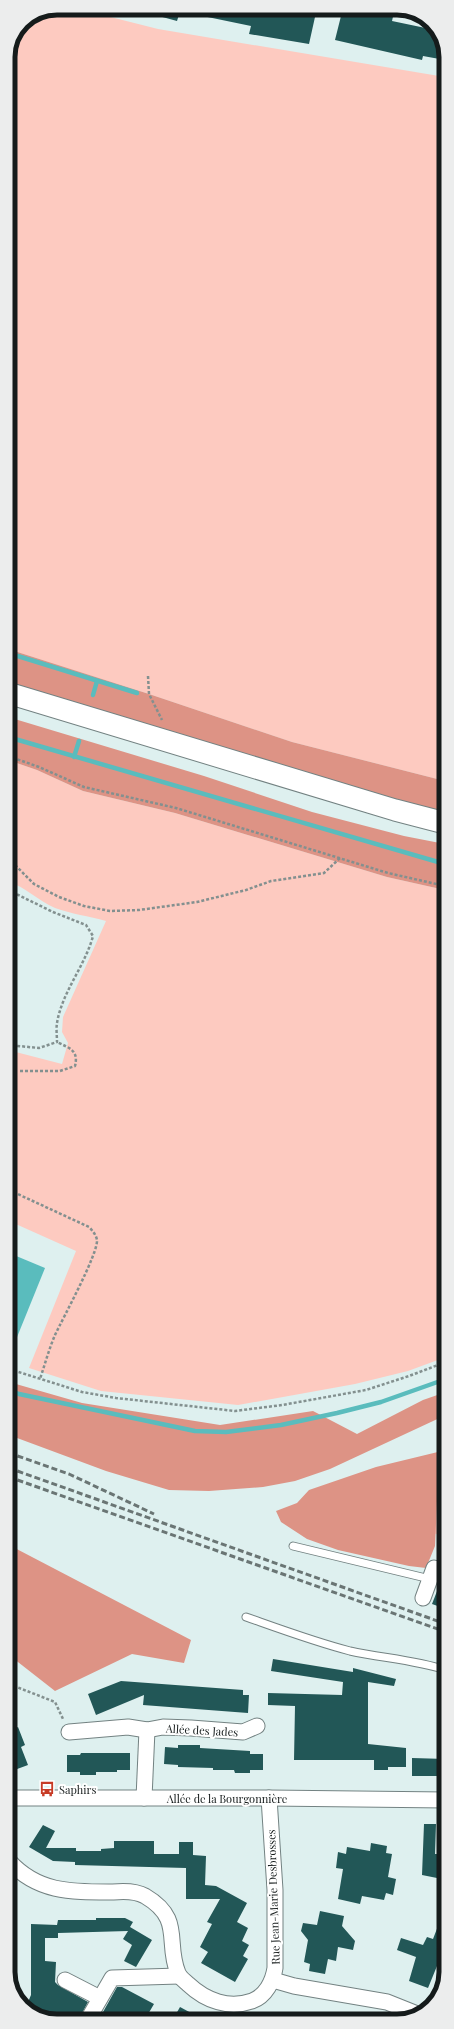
<svg xmlns="http://www.w3.org/2000/svg" width="454" height="2029" viewBox="0 0 454 2029" font-family="'Playfair Display',serif">
  <style>
    .green { fill: #fdcac0 }
    .forest { fill: #dd9385 }
    .water { fill: #5abcbd }
    .lines { fill: none; stroke-linecap: round; stroke-linejoin: round }
    .stream { stroke: #5abcbd; stroke-width: 4.5 }
    .building { fill: #225757 }
    .service-casing { stroke: #738282; stroke-width: 9 }
    .minor-casing { stroke: #738282; stroke-width: 17 }
    .secondary-casing { stroke: #738282; stroke-width: 23 }
    .path { stroke: #83908f; stroke-width: 2.5; stroke-dasharray: 3 2; stroke-linecap: butt }
    .service { stroke: #fff; stroke-width: 7 }
    .minor { stroke: #fff; stroke-width: 15 }
    .secondary { stroke: #fff; stroke-width: 21 }
    .rail { stroke: #6a7574; stroke-width: 3; stroke-dasharray: 6 3; stroke-linecap: butt }
    .labels { text-anchor: middle; dominant-baseline: central; stroke-width: 4; stroke-linejoin: round; paint-order: stroke }
    .street-label { font-size: 11px; fill: #151b1b; stroke: #fff }
    .poi-label { font-size: 11px; fill: #151b1b; stroke: #fff; text-anchor: start }
    .rim { fill: none; stroke: #151b1b; stroke-width: 5 }
  </style>
  <rect width="100%" height="100%" fill="#def0ef"/>
  <g class="green">
    <path d="M57,8h18l83,21 287,48v704l-153,-39 -143,-48 -141,-45v-592l15,-35z"/>
    <path d="M8,760l29,10 46,21 92,22 212,64 58,13 1,467 -38,14 -53,13 -117,21 -137,-14 -72,-23 47,-117 -67,-30 -1,-171 54,14 6,-21 -6,-11 1,-15 43,-96c-17,-5 -35,-7 -51,-13 -17,-7 -30,-22 -47,-26z"/>
    <path d="M446,1476v62l-35,-14 27,-45z"/>
  </g>
  <g class="forest">
    <path d="M8,649l141,45 143,48 153,39v31l-99,-26 -338,-104z"/>
    <path d="M8,717l196,59 108,36 92,24 41,8v46l-58,-13 -212,-64 -92,-22 -46,-21 -29,-10z"/>
    <path d="M9,1382l73,21 138,22 93,-14 44,23 66,-34 23,-8v23l-116,54 -35,12 -32,6 -54,4 -40,-1 -63,-19 -97,-36z"/>
    <path d="M446,1450v26l-8,3 -3,67 -9,22 -17,-2 -71,-16 -31,-11 -26,-17 -5,-11 21,-8 12,-13 67,-23z"/>
    <path d="M9,1545l182,95 -7,23 -52,-9 -77,37 -46,-36z"/>
  </g>
  <path class="water" d="M9,1253l36,15 -34,84 -2,-1z"/>
  <g class="lines">
    <g class="stream">
      <path d="M8,653l129,40"/>
      <path d="M93,695l4,-14"/>
      <path d="M8,737l437,127"/>
      <path d="M74,757l5,-16"/>
      <path d="M9,1390l10,4 176,37 31,1 55,-7 56,-12 44,-11 65,-23"/>
    </g>
  </g>
  <g class="building">
    <path d="M145,8h36l-4,13 -33,-9z"/>
    <path d="M194,8h123l-8,36 -60,-10 2,-8 -58,-12z"/>
    <path d="M343,8h52l-3,13 43,9 10,18v12l-22,-4 -1,4 -87,-20z"/>
    <path d="M441,1581l5,1v27l-14,-5z"/>
    <path d="M273,1659l80,13v-4l43,11 -2,7 -26,-4v62l38,4v19h-18v3h-14v-10h-80l1,-54 -27,-1v-12l74,2 1,-13 -72,-11z"/>
    <path d="M121,1681l122,9v5h6l-1,18 -105,-8 1,-10 -48,20 -8,-21z"/>
    <path d="M9,1718l5,11 4,-2 7,18 -4,2 7,18 -19,7z"/>
    <path d="M178,1745h22v3l50,3v3h13v16h-13v3h-15l-1,-3h-21v-2l-35,-1v-2l-14,-1 1,-17 13,1z"/>
    <path d="M81,1753h49v17h-13v2h-21v3h-16v-3h-13v-17h13z"/>
    <path d="M412,1758l34,1v17h-34z"/>
    <path d="M424,1824h12l-1,30h3l-1,24 -15,-3z"/>
    <path d="M43,1825l12,6 -9,17h30v3h25v-2l13,-1v-7h40v13h25v-12h14v13l13,1 -1,29 11,1 31,17 -10,19 11,6 -6,13 7,4 -6,11 5,3 -13,23 -34,-19 7,-11 -8,-5 12,-23 -5,-2 13,-23h-34v-31l-111,-3v-3l-22,-1 -24,-14z"/>
    <path d="M371,1843l16,3 -1,7 6,1 -4,23 8,2 -3,16 -7,-2 -2,7 -22,-4 -2,8 -22,-5 5,-30 -7,-1 2,-16 8,2 1,-7 23,4z"/>
    <path d="M445,1908l1,36 -18,44 -19,-7 7,-24 -19,-7 4,-12 22,7 4,-8 6,2z"/>
    <path d="M320,1911l24,5 -2,10 13,15 -2,9 -15,-3 -2,14 -8,-2 -3,15 -16,-3 1,-7 -6,-2 4,-22 -7,-9 2,-8 14,2z"/>
    <path d="M96,1918h29l8,4 -3,5 22,13 -16,27 -12,-6 8,-16 -9,-6 5,-8 -70,2v5h-13v23l11,1 -1,20 3,3 30,17 -10,19h-24l-29,-12 6,-14v-71l26,1 1,-5h38z"/>
    <path d="M117,1987h5l32,17 -10,17h-14l-12,-7 -1,2 9,5h-28z"/>
    <path d="M180,2007l26,14h-34z"/>
  </g>
  <g class="lines">
    <defs>
      <g id="service">
        <path d="M8,1071h2"/>
        <path d="M293,1546l137,33"/>
        <path d="M246,1617c34,12 69,25 104,34 32,7 65,9 96,19"/>
      </g>
      <g id="minor">
        <path d="M423,1598l11,-30 12,5"/>
        <path d="M69,1732l59,-5 19,3 16,-3 28,1 52,4 14,-6"/>
        <path d="M9,1798h260l177,2"/>
        <path d="M144,1798l3,-68"/>
        <path d="M9,1861c29,32 63,31 104,31 10,-1 23,-1 32,4 39,23 20,46 33,77 2,5 7,8 10,11 18,17 41,25 64,17 14,-5 21,-20 23,-33v-78l-6,-92"/>
        <path d="M65,1980l35,18"/>
        <path d="M273,1980l21,6 93,16 30,12"/>
        <path d="M87,2021l25,-43 67,-2"/>
      </g>
      <path id="secondary" d="M8,693l387,117 50,13"/>
    </defs>
    <use href="#service" class="service-casing"/>
    <use href="#minor" class="minor-casing"/>
    <use href="#secondary" class="secondary-casing"/>
    <g class="path">
      <path d="M148,676l1,18 13,26"/>
      <path d="M8,756l31,11 45,20 92,21 212,65 57,13"/>
      <path d="M8,858l26,26 25,13 25,9 26,5 29,-1 58,-8 49,-12 25,-9 53,-8 16,-15"/>
      <path d="M8,890l45,22 33,13 7,11c-8,30 -31,56 -36,87 -1,6 0,13 0,19l-18,6 -31,-3"/>
      <path d="M20,1071h40l15,-5c4,-16 -6,-18 -18,-24"/>
      <path d="M9,1190l80,37c4,4 7,8 8,13 1,14 -34,78 -42,95 -6,14 -10,29 -15,44"/>
      <path d="M9,1369l73,23 34,6 119,13 47,-6 84,-15 43,-14 37,-14"/>
      <path d="M9,1684l46,18 8,17"/>
    </g>
    <use href="#service" class="service"/>
    <use href="#minor" class="minor"/>
    <use href="#secondary" class="secondary"/>
    <g class="rail">
      <path d="M9,1453l60,21 85,40"/>
      <path d="M9,1468l437,156"/>
      <path d="M9,1477l437,155"/>
    </g>
  </g>
  <defs>
    <symbol id="bus-bare" viewBox="-9 -9 18 18"><path d="M-5-6H5V4H4V6H2V4H-2V6H-4V4H-5ZM-3.5-4V0h7V-4ZM-3.5 1.2v1.5H-2V1.2ZM2 1.2v1.5H3.5V1.2Z" fill="#c73b26" stroke="#fff" stroke-width="2.5" paint-order="stroke"/></symbol>
  </defs>
  <g fill-rule="evenodd">
    <use href="#bus-bare" x="36" y="1778" width="22" height="22"/>
  </g>
  <g class="labels">
    <g class="street-label">
      <text transform="translate(202 1730) rotate(3)">Allée des Jades</text>
      <text x="227" y="1798">Allée de la Bourgonnière</text>
      <text transform="translate(273 1897) rotate(-92)">Rue Jean-Marie Desbrosses</text>
    </g>
    <g class="poi-label">
      <text x="59" y="1789">Saphirs</text>
    </g>
  </g>
  <path d="M0 0H454V2029H0ZM57 15H397A42 42 0 0 1 439 57V1972A42 42 0 0 1 397 2014H57A42 42 0 0 1 15 1972V57A42 42 0 0 1 57 15Z" fill="#eceded" fill-rule="evenodd"/>
  <path class="rim" d="M57 15H397A42 42 0 0 1 439 57V1972A42 42 0 0 1 397 2014H57A42 42 0 0 1 15 1972V57A42 42 0 0 1 57 15Z"/>
</svg>
